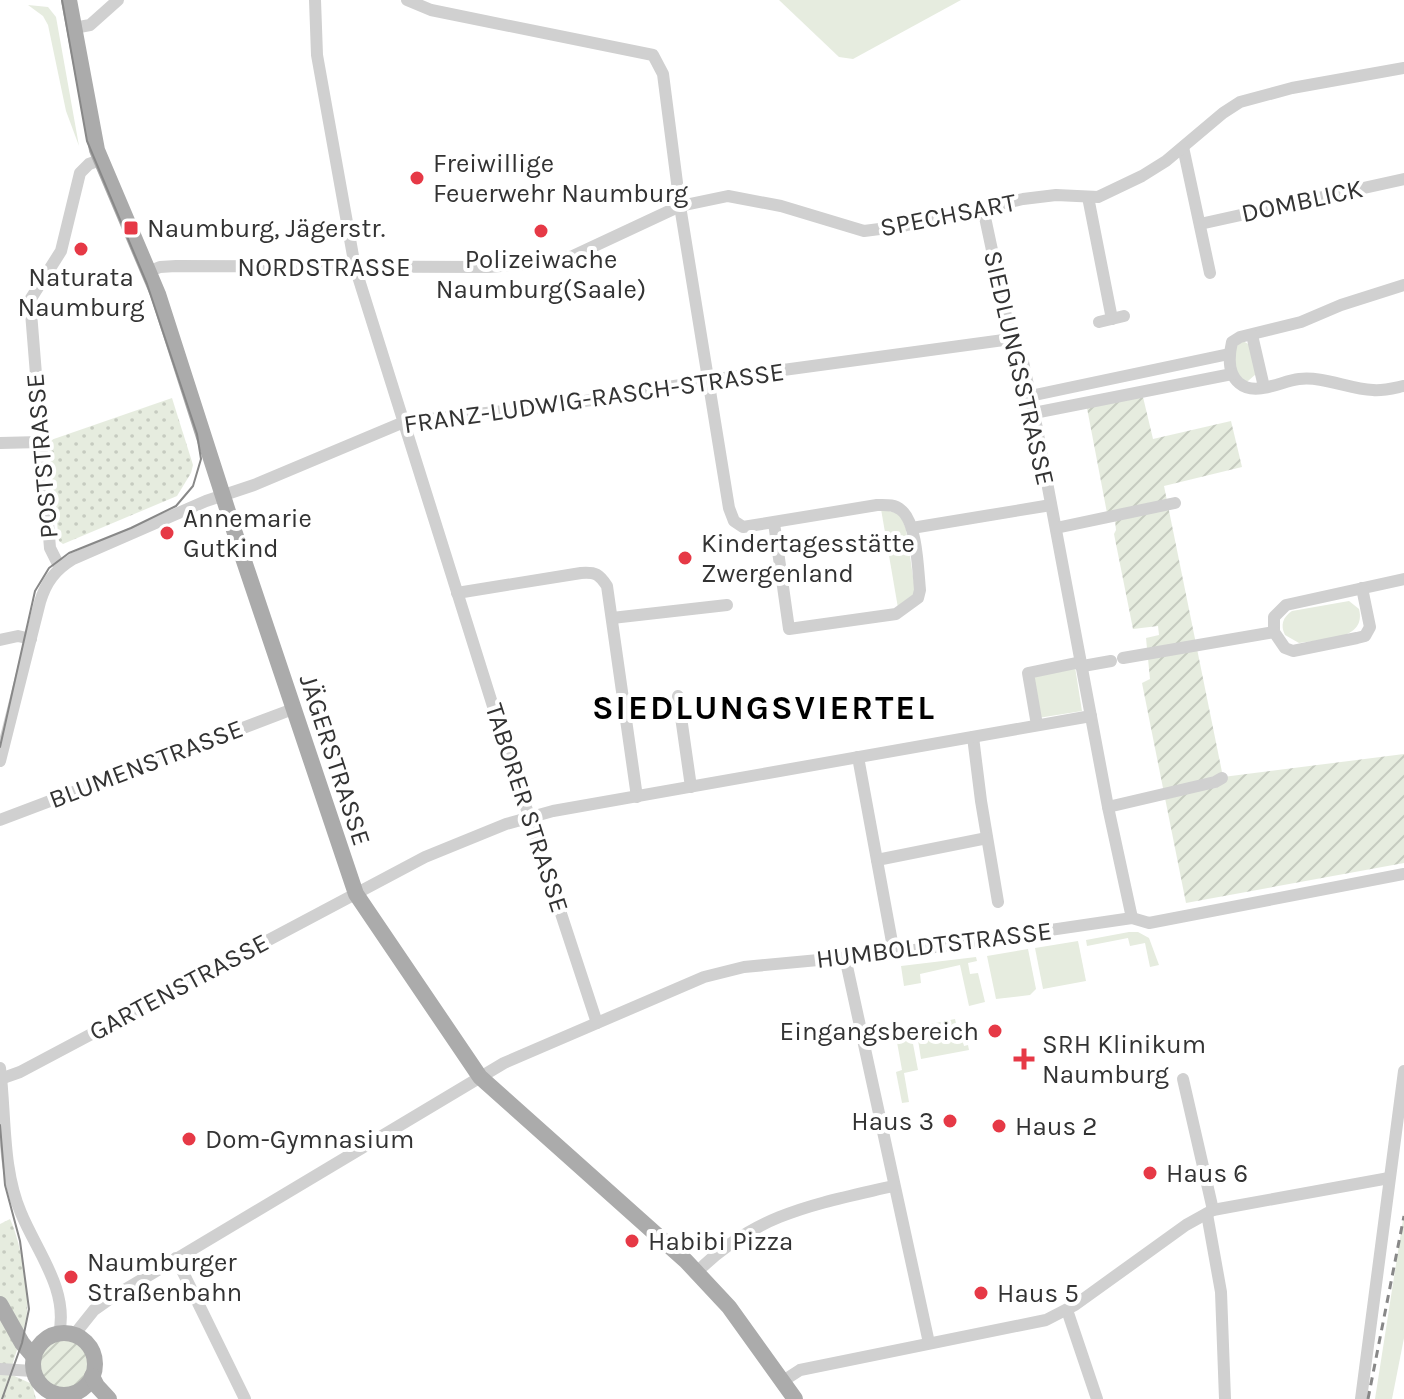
<svg xmlns="http://www.w3.org/2000/svg" width="1404" height="1399" viewBox="0 0 1404 1399" font-family="Karla,sans-serif">
  <style>
    .grass { fill: #e6ecdf }
    .park { fill: url(#park-dots) }
    .garden { fill: url(#garden-furrows) }
    .lines { fill: none; stroke-linecap: round; stroke-linejoin: round }
    .minor { stroke: #d0d0d0; stroke-width: 12 }
    .major { stroke: #ababab; stroke-width: 16 }
    .tram { stroke: #888; stroke-width: 2 }
    .rail { stroke: #888; stroke-width: 3; stroke-dasharray: 8 6; stroke-linecap: butt }
    .poi-dot { fill: #e63946; stroke: #fff; stroke-width: 3 }
    .labels { text-anchor: middle; dominant-baseline: central; stroke-width: 8; stroke-linejoin: round; paint-order: stroke }
    .poi-label { font-size: 26px; fill: #333; stroke: #fff; text-anchor: start }
    .street-label { font-size: 26px; fill: #333; stroke: #fff }
    .district-label { font-size: 34px; font-weight: bold; letter-spacing: 2px; fill: #000; stroke: #fff }
  </style>
  <defs>
    <pattern id="park-dots" width="8" height="8" patternUnits="userSpaceOnUse" patternTransform="scale(2)"><rect width="8" height="8" fill="#e6ecdf"/><path d="M2 2h.1M6 6h.1" fill="none" stroke="#c6cbc0" stroke-width="1.8" stroke-linecap="round"/></pattern>
    <pattern id="garden-furrows" width="10" height="10" patternUnits="userSpaceOnUse" patternTransform="scale(2)"><rect width="10" height="10" fill="#e6ecdf"/><path d="M-1 1l2-2M0 10L10 0M9 11l2-2" fill="none" stroke="#c6cbc0"/></pattern>
  </defs>
  <rect width="100%" height="100%" fill="#fff"/>
  <g class="grass">
    <path d="M779,0h182l-108,59 -14,-2z"/>
    <path d="M28,5l20,2 8,10 23,129 -13,-35 -18,-86 -5,-9z"/>
    <path d="M1243,341l7,4 6,29 -8,7 -4,1 -7,-7 -4,-30z"/>
    <path d="M881,509l19,5 6,15 9,61 -1,8 -16,10z"/>
    <path d="M1349,601l10,8c8,32 -37,30 -60,34l-14,-8c-5,-10 -2,-18 7,-24z"/>
    <path d="M1075,667l7,44 -44,7 -7,-43z"/>
    <path d="M1129,932h9l11,6 10,27 -9,2 -5,-24 -15,3 -2,-8 -41,8 -1,-6z"/>
    <path d="M1078,941l8,40 -43,8 -8,-41z"/>
    <path d="M1028,949l8,40 -6,6 -34,4 -9,-43z"/>
    <path d="M976,957l1,4 -9,2 2,11 8,-1 7,29 -16,4 -9,-41 -40,9 1,9 -17,3 -3,-20z"/>
    <path d="M955,1019l5,23h3l1,4 4,-1 1,5 -48,9 -5,-32z"/>
    <path d="M910,1028l8,42 -14,3 5,29 -7,1 -6,-31 6,-2 -7,-39z"/>
    <path d="M1404,1213v125l-12,61h-17z"/>
  </g>
  <g class="park">
    <path d="M172,398l21,67 -2,8 -14,23 -114,48 -4,-3 -11,-100z"/>
    <path d="M10,1219c10,20 21,79 16,100 -4,19 -12,37 -16,55l22,10 4,15h-36v-175z"/>
  </g>
  <g class="garden">
    <path d="M1143,397l10,42 78,-18 11,46 -78,19 59,291 181,-23v109l-218,40 -44,-220 8,-4 -4,-41 13,-3 -1,-9 -25,3 -19,-95 2,-4 -1,-10 -8,-7 -20,-105z"/>
    <circle cx="64" cy="1364" r="25"/>
  </g>
  <g class="lines">
    <g class="minor">
      <path d="M315,0l2,55 38,212 142,452 100,304"/>
      <path d="M407,0l24,10 222,45 10,19 17,132 49,302 5,13 9,6 134,-22c9,0 17,-1 24,5 16,12 17,60 19,80l-2,8 -22,16 -107,15 -15,-106"/>
      <path d="M74,28l16,-3 28,-25"/>
      <path d="M1183,147l27,126"/>
      <path d="M1088,197l24,122"/>
      <path d="M983,208l28,131 12,23 11,51 74,394 24,111"/>
      <path d="M1200,224l204,-45"/>
      <path d="M150,271l10,-4 16,-1 313,1 60,-5 24,-6 107,-50 48,-10 53,10 83,25 39,-5 120,-27 33,-4 42,2 44,-21 24,-15 57,-48 17,-11 52,-14 112,-20"/>
      <path d="M1404,285l-63,20 -40,17 -61,15 -8,5c-3,13 -5,31 7,41 16,14 42,-2 60,-4 24,-3 50,10 74,11 10,1 21,-2 31,-4"/>
      <path d="M1099,322l25,-6"/>
      <path d="M1252,335l12,52"/>
      <path d="M1030,396l199,-42"/>
      <path d="M1034,413l198,-39"/>
      <path d="M0,443l41,-1"/>
      <path d="M912,528l139,-23"/>
      <path d="M1056,528l119,-25"/>
      <path d="M60,568l-10,-20 -20,-248 31,-49 19,-78 9,-9 11,-4"/>
      <path d="M457,593l124,-20c15,-1 18,1 26,13l30,211"/>
      <path d="M612,618l115,-13"/>
      <path d="M1274,632v-15l12,-12 118,-26"/>
      <path d="M0,640l18,-4 13,3"/>
      <path d="M1123,658l151,-26 11,16 8,3 64,-13 8,-2 5,-9 -8,-39"/>
      <path d="M678,696l13,91"/>
      <path d="M1037,725l-9,-52 48,-10 7,3 28,-5"/>
      <path d="M973,737l8,64 17,101"/>
      <path d="M858,757l36,196"/>
      <path d="M0,761l40,-159c6,-20 15,-32 33,-43l133,-58 48,-16 150,-63 163,-18 143,-24 301,-41"/>
      <path d="M1108,807l107,-25 7,-4"/>
      <path d="M0,820l293,-111"/>
      <path d="M877,860l110,-22"/>
      <path d="M845,957l84,386"/>
      <path d="M0,1068c6,48 2,101 21,145 16,39 48,77 38,121"/>
      <path d="M0,1079l20,-7 405,-215 81,-33 47,-13 538,-95"/>
      <path d="M1183,1079l30,131"/>
      <path d="M1207,1214l14,78 4,107"/>
      <path d="M176,1258l69,141"/>
      <path d="M697,1272c59,-59 119,-68 196,-86"/>
      <path d="M1067,1310l30,89"/>
      <path d="M74,1335l20,-25 17,-12 393,-235 200,-86 40,-10 150,-14 238,-35 17,5 255,-49"/>
      <path d="M0,1369l33,2"/>
      <path d="M783,1381l17,-11 246,-50 29,-15 111,-80 27,-15 176,-32"/>
      <path d="M1361,1399l43,-328"/>
    </g>
    <g class="major">
      <path d="M69,0l28,150 61,144 84,261 114,339 124,183 206,184 43,46 66,92"/>
      <path d="M0,1304l22,39 12,14"/>
      <circle cx="64" cy="1364" r="31"/>
      <path d="M92,1376l5,10 12,13"/>
    </g>
    <g class="tram">
      <path d="M0,747l35,-156 14,-23 20,-15 62,-25 45,-22 17,-20 8,-27 -4,-25 -50,-150 -60,-143 -25,-141"/>
      <path d="M0,1125l5,60 15,56 9,68 -7,34 -20,56"/>
    </g>
    <path class="rail" d="M1368,1399l36,-183"/>
  </g>
  <g class="poi-dot">
    <circle cx="417" cy="178" r="8"/>
    <rect x="123" y="220" width="16" height="16" rx="4"/>
    <circle cx="541" cy="231" r="8"/>
    <circle cx="81" cy="249" r="8"/>
    <circle cx="167" cy="533" r="8"/>
    <circle cx="685" cy="558" r="8"/>
    <circle cx="995" cy="1031" r="8"/>
    <path d="M1020 1047h8v8h8v8h-8v8h-8v-8h-8v-8h8z"/>
    <circle cx="950" cy="1121" r="8"/>
    <circle cx="999" cy="1126" r="8"/>
    <circle cx="189" cy="1139" r="8"/>
    <circle cx="1150" cy="1173" r="8"/>
    <circle cx="632" cy="1241" r="8"/>
    <circle cx="71" cy="1277" r="8"/>
    <circle cx="981" cy="1293" r="8"/>
  </g>
  <g class="labels">
    <g class="poi-label">
      <text x="433" y="163">Freiwillige<tspan x="433" dy="30">Feuerwehr Naumburg</tspan></text>
      <text x="147" y="228">Naumburg, Jägerstr.</text>
      <text x="541" y="259" text-anchor="middle">Polizeiwache<tspan x="541" dy="30">Naumburg(Saale)</tspan></text>
      <text x="81" y="277" text-anchor="middle">Naturata<tspan x="81" dy="30">Naumburg</tspan></text>
      <text x="183" y="518">Annemarie<tspan x="183" dy="30">Gutkind</tspan></text>
      <text x="701" y="543">Kindertagesstätte<tspan x="701" dy="30">Zwergenland</tspan></text>
      <text x="979" y="1031" text-anchor="end">Eingangsbereich</text>
      <text x="1042" y="1044">SRH Klinikum<tspan x="1042" dy="30">Naumburg</tspan></text>
      <text x="934" y="1121" text-anchor="end">Haus 3</text>
      <text x="1015" y="1126">Haus 2</text>
      <text x="205" y="1139">Dom-Gymnasium</text>
      <text x="1166" y="1173">Haus 6</text>
      <text x="648" y="1241">Habibi Pizza</text>
      <text x="87" y="1262">Naumburger<tspan x="87" dy="30">Straßenbahn</tspan></text>
      <text x="997" y="1293">Haus 5</text>
    </g>
    <g class="street-label">
      <text transform="translate(1302 201) rotate(-12)">DOMBLICK</text>
      <text transform="translate(948 215) rotate(-11)">SPECHSART</text>
      <text x="324" y="267">NORDSTRASSE</text>
      <text transform="translate(1019 368) rotate(77)">SIEDLUNGSSTRASSE</text>
      <text transform="translate(594 398) rotate(-8)">FRANZ-LUDWIG-RASCH-STRASSE</text>
      <text transform="translate(42 456) rotate(-95)">POSTSTRASSE</text>
      <text transform="translate(335 760) rotate(72)">JÄGERSTRASSE</text>
      <text transform="translate(146 764) rotate(-21)">BLUMENSTRASSE</text>
      <text transform="translate(527 808) rotate(72)">TABORER STRASSE</text>
      <text transform="translate(934 945) rotate(-7)">HUMBOLDTSTRASSE</text>
      <text transform="translate(179 987) rotate(-28)">GARTENSTRASSE</text>
    </g>
    <g class="district-label">
      <text x="764" y="708">SIEDLUNGSVIERTEL</text>
    </g>
  </g>
</svg>
